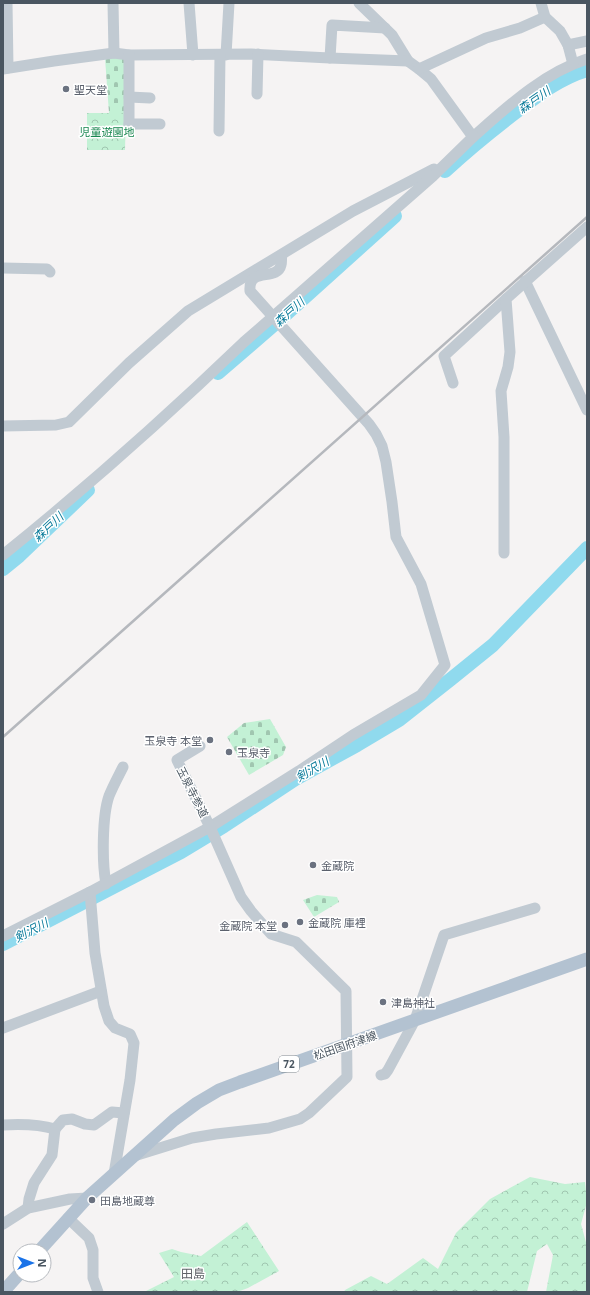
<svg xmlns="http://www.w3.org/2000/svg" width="590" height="1295" viewBox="0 0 590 1295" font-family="'Open Sans','Noto Sans JP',sans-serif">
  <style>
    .forest { fill: url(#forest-crowns) }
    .cemetery { fill: url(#cemetery-stones) }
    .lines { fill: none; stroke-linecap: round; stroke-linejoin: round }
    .river { stroke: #90daee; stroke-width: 14 }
    .minor { stroke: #c1cad2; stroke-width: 11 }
    .major { stroke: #b3c2d1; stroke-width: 13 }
    .rail { stroke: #b5b8bd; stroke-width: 2.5 }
    .worship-dot { fill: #6b7280; stroke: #fff; stroke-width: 1.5 }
    .labels { text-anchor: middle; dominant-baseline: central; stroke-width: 3; stroke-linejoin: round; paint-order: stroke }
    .shield { fill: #fff; stroke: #808990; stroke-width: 1 }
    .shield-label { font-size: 10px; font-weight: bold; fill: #4a5661 }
    .worship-label { font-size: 11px; fill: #5b616d; stroke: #fff; text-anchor: start }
    .park-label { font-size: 11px; fill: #17864f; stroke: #fff }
    .street-label { font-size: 11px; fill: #4a5661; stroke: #fff }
    .water-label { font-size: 12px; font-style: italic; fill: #0c7c9b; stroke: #fff }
    .neighbourhood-label { font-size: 12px; fill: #5f6368; stroke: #fff }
  </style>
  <defs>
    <pattern id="forest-crowns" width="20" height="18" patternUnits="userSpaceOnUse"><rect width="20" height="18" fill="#c3f1d5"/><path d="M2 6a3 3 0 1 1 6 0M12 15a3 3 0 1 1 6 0" fill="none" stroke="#a0c6b0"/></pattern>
    <pattern id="cemetery-stones" width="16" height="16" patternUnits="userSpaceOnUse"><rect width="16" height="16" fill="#c3f1d5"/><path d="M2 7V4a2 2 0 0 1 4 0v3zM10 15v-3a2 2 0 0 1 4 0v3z" fill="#a0c6b0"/></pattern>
  </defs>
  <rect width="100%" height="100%" fill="#f5f3f3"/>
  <g class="forest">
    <path d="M87,113h39l-1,37h-38z"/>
    <path d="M530,1177l35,7 20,-2 2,20 -6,22 6,22v46h-41l7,-37 -6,-11 -10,7 -10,41h-183l1,-2 26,-14 16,8 36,-26 15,11 18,-36 34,-34z"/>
    <path d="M247,1222l32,49 -31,17 -11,4h-93l30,-15 -15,-24 13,-4 9,3 20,4z"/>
  </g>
  <g class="cemetery">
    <path d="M124,57l2,56h-17l-4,-55z"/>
    <path d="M270,719l16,28 -3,8 -34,20 -22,-38 17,-14z"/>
    <path d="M317,895l20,2 2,5 -25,15 -11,-17z"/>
  </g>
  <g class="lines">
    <g class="river">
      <path d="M445,171c23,-21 46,-40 71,-59 22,-17 44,-34 71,-42"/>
      <path d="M218,373l66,-57 111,-100"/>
      <path d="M3,569l16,-13 69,-66"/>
      <path d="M3,944l178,-92 43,-26 73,-48 60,-33 42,-25 52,-41 42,-34 94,-97"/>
    </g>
    <g class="minor">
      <path d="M7,3l1,65"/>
      <path d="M113,3l1,50"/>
      <path d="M189,3l4,52"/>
      <path d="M359,3l33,32 16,26 11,8 12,10 42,58c34,-30 70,-64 114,-78"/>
      <path d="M541,3l4,14 15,14 8,14 5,19"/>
      <path d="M568,45l19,-4"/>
      <path d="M226,55l3,-52"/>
      <path d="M330,58l2,-33 53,3"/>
      <path d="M3,69l51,-8 60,-8 15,2 122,-1 79,4 78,3"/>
      <path d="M419,69l67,-31 34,-10 25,-11"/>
      <path d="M257,94l1,-40"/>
      <path d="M129,97l21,1"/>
      <path d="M129,124h31"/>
      <path d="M129,129v-74"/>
      <path d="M219,131l1,-76"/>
      <path d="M3,268l44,1 3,3"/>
      <path d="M525,281l62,129"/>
      <path d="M453,383l-9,-27 62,-57"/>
      <path d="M3,426l53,-1 13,-3 60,-59 59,-52 165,-100 81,-42"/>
      <path d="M504,553v-116l-3,-46 7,-24 2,-15 -4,-53 81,-72"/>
      <path d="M3,555c83,-67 164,-139 241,-213l189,-166 41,-40"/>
      <path d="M106,884c-4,-21 -4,-68 3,-88 4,-10 9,-19 14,-29"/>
      <path d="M90,892l5,61 9,53 5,15 6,7 15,6 4,9 -4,37 -16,94"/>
      <path d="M3,936l87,-44 120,-65 89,-56 54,-36 68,-40 24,-30 -24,-81 -25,-47 -4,-35 -6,-40 -4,-16 -6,-12 -7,-10 -119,-133c-2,-25 27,-9 31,-26 1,-3 0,-7 1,-10"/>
      <path d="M3,1028l98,-37"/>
      <path d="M381,1075l4,-1 3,-4 27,-50 29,-85 91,-27"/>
      <path d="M3,1125c17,-1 35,-1 52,4l8,-9 9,-1 13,5 9,1 18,-13 12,1"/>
      <path d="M134,1156l58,-18 24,-4 53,-6 31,-9 9,-6 38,-36 -1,-86 -50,-49 -25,-8 -20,-23 -10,-14 -31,-70 -33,-67 23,-14"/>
      <path d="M28,1208l1,-9 5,-16 18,-28 3,-26"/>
      <path d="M68,1218l21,20 4,12v28l5,14"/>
      <path d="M3,1224l25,-16 42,-9 17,-1"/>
    </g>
    <g class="major">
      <path d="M39,1251l48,-53 87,-78 23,-17 22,-13 21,-8 347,-123"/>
      <path d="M3,1292l17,-19"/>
    </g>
    <path class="rail" d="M3,737l584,-520"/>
  </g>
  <g class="worship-dot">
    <circle cx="66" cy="89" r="4"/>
    <circle cx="210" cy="740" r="4"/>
    <circle cx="229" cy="752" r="4"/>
    <circle cx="313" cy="865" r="4"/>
    <circle cx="300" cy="922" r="4"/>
    <circle cx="285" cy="925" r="4"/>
    <circle cx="383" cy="1002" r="4"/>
    <circle cx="92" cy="1200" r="4"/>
  </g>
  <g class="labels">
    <rect class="shield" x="279" y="1056" width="20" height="16" rx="3"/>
    <g class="shield-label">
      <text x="289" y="1064">72</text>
    </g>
    <g class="worship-label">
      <text x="74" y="89">聖天堂</text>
      <text x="202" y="740" text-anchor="end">玉泉寺 本堂</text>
      <text x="237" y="752">玉泉寺</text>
      <text x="321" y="865">金蔵院</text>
      <text x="308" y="922">金蔵院 庫裡</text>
      <text x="277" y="925" text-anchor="end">金蔵院 本堂</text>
      <text x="391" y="1002">津島神社</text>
      <text x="100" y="1200">田島地蔵尊</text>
    </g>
    <g class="park-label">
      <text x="107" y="131">児童遊園地</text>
    </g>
    <g class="street-label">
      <text transform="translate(193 792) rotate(63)">玉泉寺参道</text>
      <text transform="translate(345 1045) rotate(-19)">松田国府津線</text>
    </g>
    <g class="water-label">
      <text transform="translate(534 100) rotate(-35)">森戸川</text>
      <text transform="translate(289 312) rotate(-42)">森戸川</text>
      <text transform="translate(48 527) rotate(-43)">森戸川</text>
      <text transform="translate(312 769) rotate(-30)">剣沢川</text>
      <text transform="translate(31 930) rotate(-27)">剣沢川</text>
    </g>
    <g class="neighbourhood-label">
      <text x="193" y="1273">田島</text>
    </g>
  </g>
  <rect width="590" height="1295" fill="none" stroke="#4a5661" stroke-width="8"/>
  <g transform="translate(32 1263) rotate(90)"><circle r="19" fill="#ffffff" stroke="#b7bbc0"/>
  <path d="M0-3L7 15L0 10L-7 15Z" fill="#1a73e8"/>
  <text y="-6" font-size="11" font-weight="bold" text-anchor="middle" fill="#4a5661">N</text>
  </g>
</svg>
